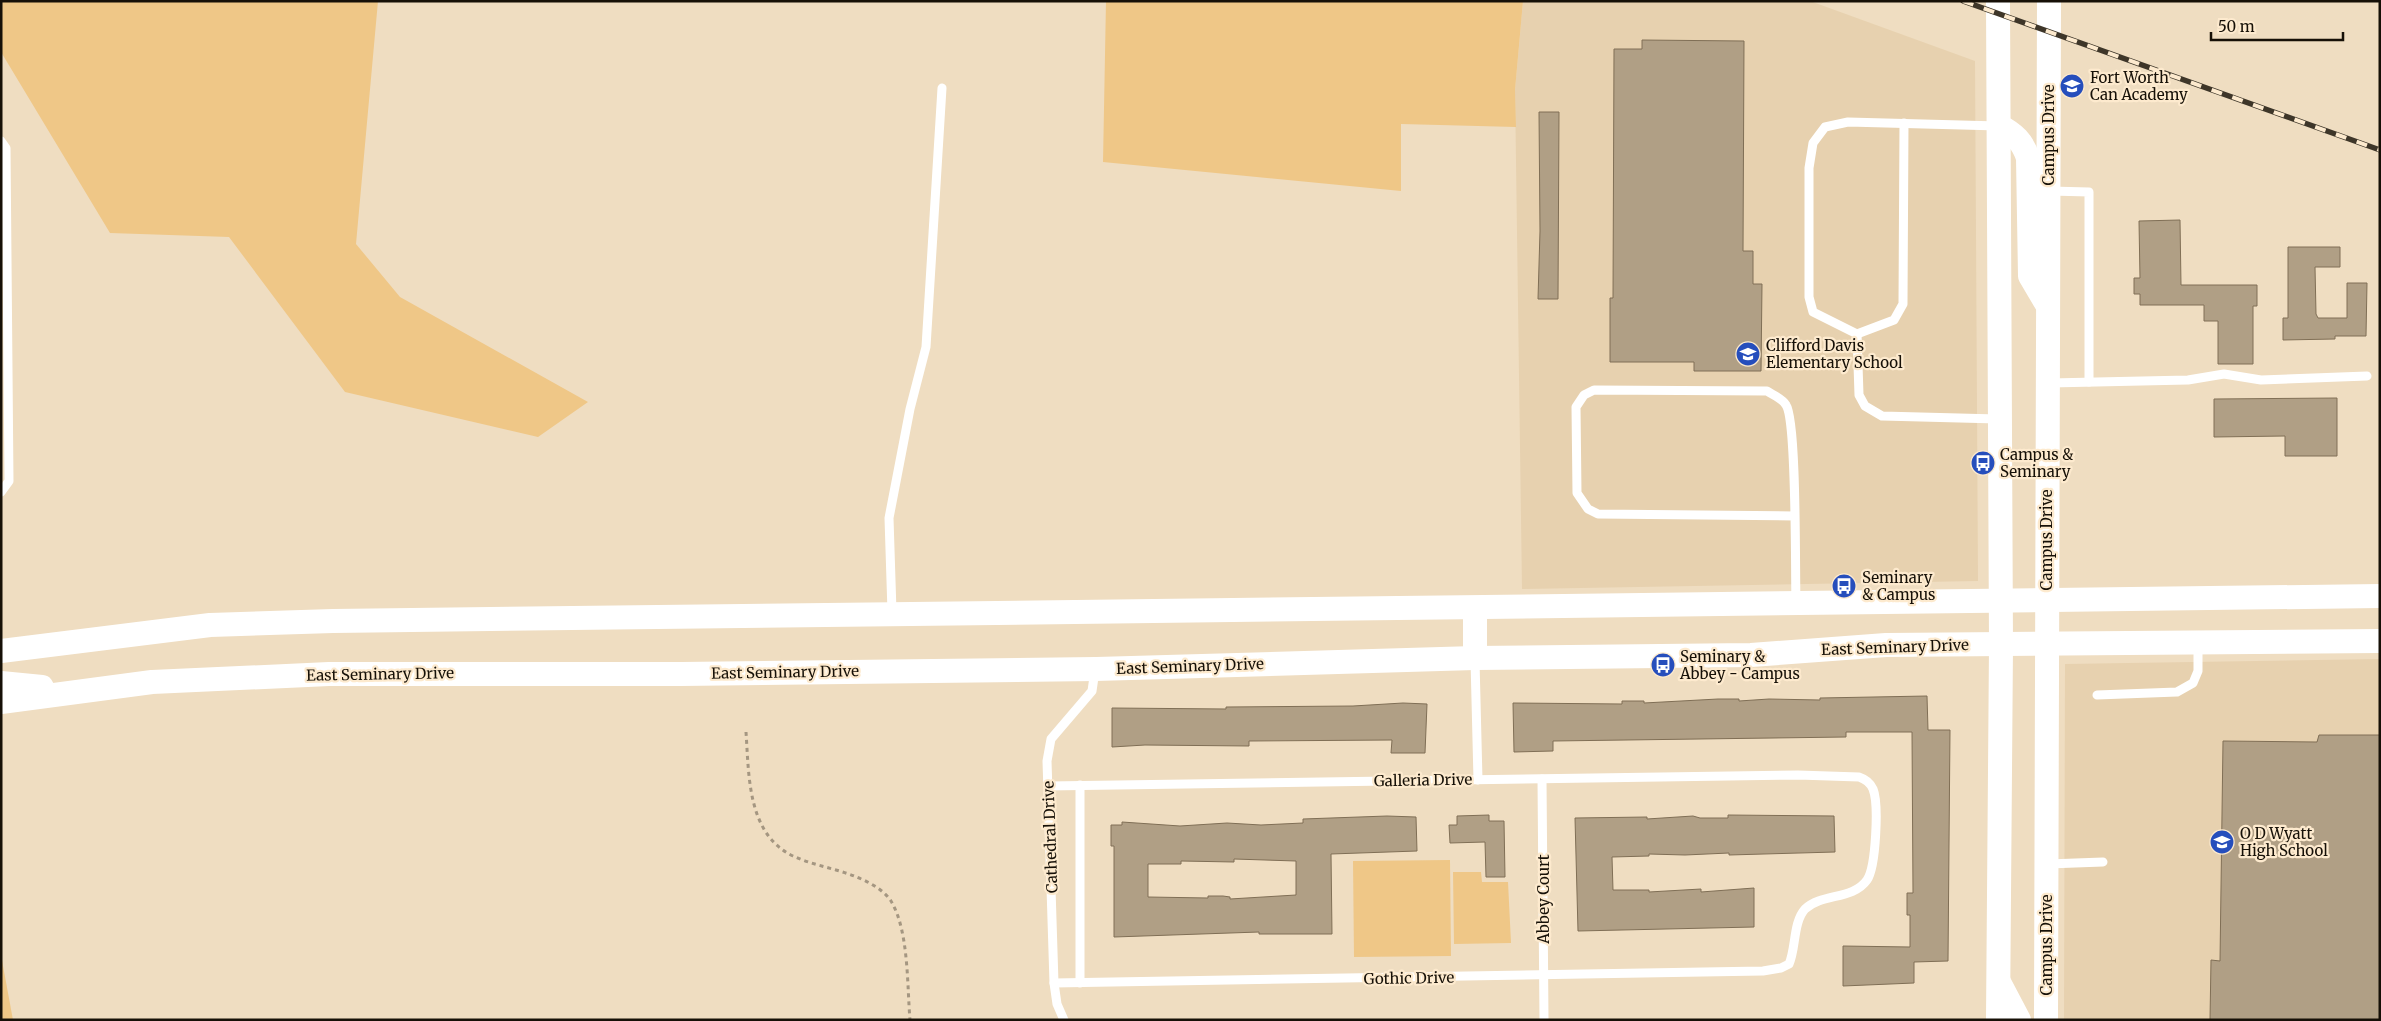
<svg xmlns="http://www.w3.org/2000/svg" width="2381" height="1021" viewBox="0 0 2381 1021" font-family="Merriweather,serif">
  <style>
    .built { fill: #e7d1af }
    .green { fill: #efc787 }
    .building { fill: #b09f85; stroke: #806f56; fill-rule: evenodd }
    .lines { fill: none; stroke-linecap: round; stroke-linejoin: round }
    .path { stroke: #a49681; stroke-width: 3; stroke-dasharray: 4 4; stroke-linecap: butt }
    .service { stroke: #fff; stroke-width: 9 }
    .secondary { stroke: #fff; stroke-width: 24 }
    .rail-casing { stroke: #3e3629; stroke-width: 5.5 }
    .rail { stroke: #fdeace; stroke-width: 4; stroke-dasharray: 11; stroke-linecap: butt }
    .labels { text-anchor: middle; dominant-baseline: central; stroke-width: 4.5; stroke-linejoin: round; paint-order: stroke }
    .poi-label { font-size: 15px; fill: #161007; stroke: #fdeace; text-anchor: start }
    .street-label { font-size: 15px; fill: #161007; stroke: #fdeace }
  </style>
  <rect width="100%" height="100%" fill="#efddc1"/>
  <g class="built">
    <path d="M1523,1h287l165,60 3,520 -456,8 -7,-499z"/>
    <path d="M2380,659v361h-316l1,-356z"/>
  </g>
  <g class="green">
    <path d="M1,1h377l-22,243 44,53 188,105 -50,35 -193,-45 -116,-155 -119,-4 -109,-181z"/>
    <path d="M1106,1h417l-8,89 1,37 -115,-3v67l-298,-29z"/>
    <path d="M1450,860l1,96 -97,1 -1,-96z"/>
    <path d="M1453,872h28l1,10h26l3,61 -57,1z"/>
    <path d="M1,955l12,65h-12z"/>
  </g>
  <g class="building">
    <path d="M1642,40l102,1 -1,210h10v33h9l-1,87h-67v-9h-84v-64h3l1,-249h28z"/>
    <path d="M1539,112h20l-1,187h-20l2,-68z"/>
    <path d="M2180,220l1,65h76v21h-4v58h-35v-43h-14v-16h-64v-11h-6v-16h6l-1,-57z"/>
    <path d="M2288,247h52v20h-25l1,47 2,4h29v-35h20l-1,53h-31v3l-52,1v-22h5z"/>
    <path d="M2337,398v58h-52v-20l-71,1v-38z"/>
    <path d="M1927,696l1,34h22l-2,231 -34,1v21l-71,3v-40l67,1v-32h-3v-22h6l-1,-161h-66v5l-293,4v10l-39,1 -1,-49 109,1v-3h22v2l74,-4h21v2l30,-2 51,1v-2z"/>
    <path d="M1403,703l24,1 -2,49h-34l1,-13 -143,1v5l-104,-1 -33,2v-39l114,1v-2l127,-1z"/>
    <path d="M2319,735h61v285h-170l1,-60 9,1 3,-220 94,1z"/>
    <path d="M1489,815v6h15l1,56h-19l-1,-35 -35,1 -1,-18h8v-9z"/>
    <path d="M1728,815l106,1 1,36 -106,3v-2l-44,2 -36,-1v2l-37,1 1,33h36v2l52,-3v3l53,-4v39l-176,4 -3,-113 72,-1v2l46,-3 7,2h28z"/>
    <path d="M1387,816l29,1 1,34 -86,3 1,80h-73v-2l-145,5v-91h-3v-21h11v-3l58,4 47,-3 34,2 42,-2v-4zM1234,859l62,2v34l-66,4v-2l-7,-1h-15v2l-60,-1v-33h33v-3l53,1z"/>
  </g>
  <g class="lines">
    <path class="path" d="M746,732c3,43 1,102 47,124 19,9 41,12 61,20 13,5 29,13 37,25 18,30 16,84 19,119"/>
    <g class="service">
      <path d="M1,141l5,7 3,333 -8,11"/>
      <path d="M2050,191l39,1v190"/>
      <path d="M1857,334l37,-14 9,-16 1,-181"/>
      <path d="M2050,383l138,-3 36,-6 37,6 106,-4"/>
      <path d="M1998,419l-116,-3 -17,-10 -6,-11 -2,-61 -44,-22 -4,-15v-129l4,-25 12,-16 23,-5 151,4"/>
      <path d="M1794,516l-196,-2 -10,-5 -11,-16 -1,-86 8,-12 10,-5 173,1c6,4 16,8 19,14 11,16 9,167 10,197"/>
      <path d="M892,612l-3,-94 21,-109 16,-62 16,-259"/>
      <path d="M1475,660l3,120"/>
      <path d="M2097,695l80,-3 16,-9 5,-12v-28"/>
      <path d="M1542,779l2,241"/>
      <path d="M1080,785v198"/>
      <path d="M1048,786l750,-11 61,2c6,2 11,5 14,12 6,15 3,78 -6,91 -14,20 -45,13 -62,29 -12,13 -9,40 -16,55l-8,4 -18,3 -709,12"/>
      <path d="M2048,864l55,-2"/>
      <path d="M1064,1020l-7,-16 -3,-21 -7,-222 4,-22 41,-48 3,-21"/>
    </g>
    <g class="secondary">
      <path d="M1999,126c15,7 24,16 29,32l2,118 16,27"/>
      <path d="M1475,609v49"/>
      <path d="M1,651l209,-26 123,-4 2047,-25"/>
      <path d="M1,683l41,4"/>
      <path d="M1,702l151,-20 177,-8h352l415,-5 379,-11 276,-3 135,-10 494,-4"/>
      <path d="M1999,982l20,38"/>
      <path d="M1998,1020l3,-375 -3,-644"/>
      <path d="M2046,1020l3,-1019"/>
    </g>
    <defs>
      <path id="rail" d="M1963,1l417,149"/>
    </defs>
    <use href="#rail" class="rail-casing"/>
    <use href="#rail" class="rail"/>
  </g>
  <defs>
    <symbol id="school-disc" viewBox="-11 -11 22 22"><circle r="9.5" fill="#264ebc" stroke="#fdeace"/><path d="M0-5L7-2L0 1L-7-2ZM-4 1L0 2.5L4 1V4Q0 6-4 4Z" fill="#fff"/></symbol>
    <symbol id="bus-disc" viewBox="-11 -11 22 22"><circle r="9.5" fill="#264ebc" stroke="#fdeace"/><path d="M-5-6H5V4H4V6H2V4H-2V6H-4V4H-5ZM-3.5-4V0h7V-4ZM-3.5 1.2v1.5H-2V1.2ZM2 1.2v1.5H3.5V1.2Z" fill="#fff"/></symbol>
  </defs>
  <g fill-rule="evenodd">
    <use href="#school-disc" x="2058" y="72" width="28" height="28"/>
    <use href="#school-disc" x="1734" y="340" width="28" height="28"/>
    <use href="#bus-disc" x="1969" y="449" width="28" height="28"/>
    <use href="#bus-disc" x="1830" y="572" width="28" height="28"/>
    <use href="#bus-disc" x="1649" y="651" width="28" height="28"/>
    <use href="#school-disc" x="2208" y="828" width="28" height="28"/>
  </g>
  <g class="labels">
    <g class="poi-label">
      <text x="2090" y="77">Fort Worth<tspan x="2090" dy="17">Can Academy</tspan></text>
      <text x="1766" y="345">Clifford Davis<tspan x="1766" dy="17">Elementary School</tspan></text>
      <text x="2000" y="454">Campus &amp;<tspan x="2000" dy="17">Seminary</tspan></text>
      <text x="1862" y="577">Seminary<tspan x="1862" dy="17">&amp; Campus</tspan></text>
      <text x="1680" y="656">Seminary &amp;<tspan x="1680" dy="17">Abbey - Campus</tspan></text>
      <text x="2240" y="833">O D Wyatt<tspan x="2240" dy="17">High School</tspan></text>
    </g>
    <g class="street-label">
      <text transform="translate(2048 135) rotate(-90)">Campus Drive</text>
      <text transform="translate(2046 540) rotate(-90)">Campus Drive</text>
      <text transform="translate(1895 647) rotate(-2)">East Seminary Drive</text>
      <text transform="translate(1190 666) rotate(-2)">East Seminary Drive</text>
      <text transform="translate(785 672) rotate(-1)">East Seminary Drive</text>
      <text transform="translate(380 674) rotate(-1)">East Seminary Drive</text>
      <text transform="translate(1423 780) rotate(-1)">Galleria Drive</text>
      <text transform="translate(1050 837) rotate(-92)">Cathedral Drive</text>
      <text transform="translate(1543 899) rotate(-90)">Abbey Court</text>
      <text transform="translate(2046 945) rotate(-90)">Campus Drive</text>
      <text transform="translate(1409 978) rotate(-1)">Gothic Drive</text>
    </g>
  </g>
  <rect width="2381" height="1021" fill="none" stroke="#161007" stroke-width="5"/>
  <path d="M2211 32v8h132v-8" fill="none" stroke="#161007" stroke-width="2.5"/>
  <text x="2218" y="32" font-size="15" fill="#161007" stroke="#fdeace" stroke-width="4" paint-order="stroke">50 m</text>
</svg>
